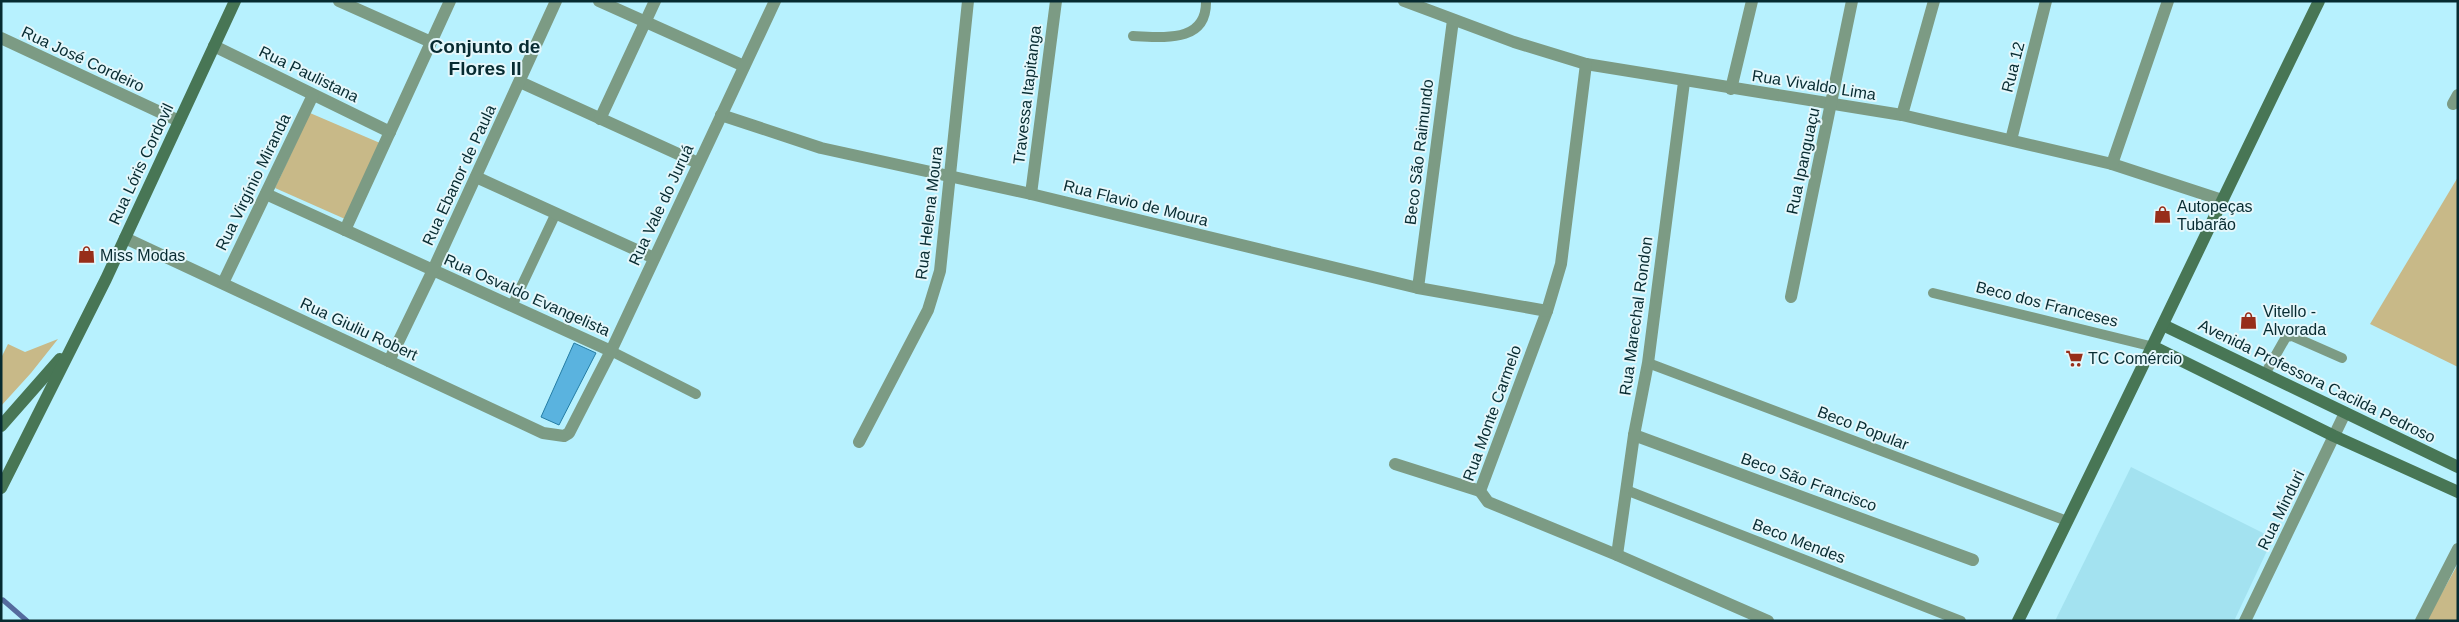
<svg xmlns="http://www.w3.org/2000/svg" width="2459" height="622" viewBox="0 0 2459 622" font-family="Arial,sans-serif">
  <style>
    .built { fill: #a3e2f0 }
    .green { fill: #c8b988 }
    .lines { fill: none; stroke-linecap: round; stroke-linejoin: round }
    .stream { stroke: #556b9e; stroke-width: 5 }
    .building { fill: #5ab3df; stroke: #247da5 }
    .lane { stroke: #7c9b84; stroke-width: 10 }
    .street { stroke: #7c9b84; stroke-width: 12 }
    .secondary { stroke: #487655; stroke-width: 12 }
    .labels { text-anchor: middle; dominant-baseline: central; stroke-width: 4; stroke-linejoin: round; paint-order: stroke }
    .street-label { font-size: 16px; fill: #072b31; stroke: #e4f7fb }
    .poi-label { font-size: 16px; fill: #072b31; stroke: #e4f7fb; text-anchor: start }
    .quarter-label { font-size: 19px; font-weight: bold; fill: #072b31; stroke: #e4f7fb }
  </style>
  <rect width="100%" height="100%" fill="#b7f1fe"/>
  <path class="built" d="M2131,467l142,71 -39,83h-179z"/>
  <g class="green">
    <path d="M310,113l70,30 -35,76 -70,-31z"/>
    <path d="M2458,177v190l-88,-43z"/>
    <path d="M58,339l-27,34 -30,33v-48l7,-14 17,8z"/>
    <path d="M2458,564v57h-32z"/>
  </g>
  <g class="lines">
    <path class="stream" d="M3,600l24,21"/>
  </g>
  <path class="building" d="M574,343l22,10 -37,72 -18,-8z"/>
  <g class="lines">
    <g class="lane">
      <path d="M1133,36c29,1 74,8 73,-35"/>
      <path d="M1933,293l221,54"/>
      <path d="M512,306l44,-93"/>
      <path d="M611,351l85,43"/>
      <path d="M1648,363l419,158"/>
      <path d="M2265,374l21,-37 6,-1 50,22"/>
      <path d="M1626,490l335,131"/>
    </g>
    <g class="street">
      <path d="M339,1l92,41"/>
      <path d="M599,1l145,65"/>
      <path d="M1404,1l110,41 72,22 316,51 210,49 110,36"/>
      <path d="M1,38l178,83"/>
      <path d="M214,46l176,86"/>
      <path d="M1586,64l-25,200 -14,47 -67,180 8,11 129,53 151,66"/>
      <path d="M520,82l178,81"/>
      <path d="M1731,89l21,-88"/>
      <path d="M2453,104l5,-9"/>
      <path d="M721,115l100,33 210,46 387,94 129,23"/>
      <path d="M1902,115l32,-114"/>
      <path d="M600,119l55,-118"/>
      <path d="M2011,140l35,-139"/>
      <path d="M2112,164l56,-163"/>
      <path d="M476,177l178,81"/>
      <path d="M266,194l345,157"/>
      <path d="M1031,194l25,-193"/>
      <path d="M345,230l105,-229"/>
      <path d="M125,238l418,195 21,3 5,-3 42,-82 164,-350"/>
      <path d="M223,283l90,-188"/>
      <path d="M1418,288l35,-268"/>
      <path d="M1791,297l61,-296"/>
      <path d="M389,361l44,-91 123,-269"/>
      <path d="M1634,435l339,125"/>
      <path d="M859,442l69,-132 12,-39 28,-270"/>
      <path d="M1395,464l85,27"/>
      <path d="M1617,555l17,-120 14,-72 36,-281"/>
      <path d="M2245,621l100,-208"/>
      <path d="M2421,621l37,-72"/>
    </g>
    <g class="secondary">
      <path d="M2163,325l295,142"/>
      <path d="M2154,347l180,89 124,56"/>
      <path d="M1,426l59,-67"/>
      <path d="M1,488l105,-209 129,-278"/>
      <path d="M2018,621c103,-206 200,-414 301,-620"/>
    </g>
  </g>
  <defs>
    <symbol id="shop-bare" viewBox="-9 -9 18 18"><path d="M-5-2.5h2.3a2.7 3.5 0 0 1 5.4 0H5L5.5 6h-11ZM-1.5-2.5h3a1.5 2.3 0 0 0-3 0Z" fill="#972e1a" stroke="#e4f7fb" stroke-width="2.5" paint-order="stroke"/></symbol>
    <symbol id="supermarket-bare" viewBox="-9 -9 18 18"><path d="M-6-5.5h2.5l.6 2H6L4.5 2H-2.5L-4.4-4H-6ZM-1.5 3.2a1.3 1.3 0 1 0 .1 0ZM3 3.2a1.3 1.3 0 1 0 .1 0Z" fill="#972e1a" stroke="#e4f7fb" stroke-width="2.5" paint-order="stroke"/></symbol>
  </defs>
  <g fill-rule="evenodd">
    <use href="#shop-bare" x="2150" y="202" width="25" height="25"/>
    <use href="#shop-bare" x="74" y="242" width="25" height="25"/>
    <use href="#shop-bare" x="2236" y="308" width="25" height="25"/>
    <use href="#supermarket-bare" x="2062" y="346" width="25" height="25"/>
  </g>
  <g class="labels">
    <g class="street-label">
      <text transform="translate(83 59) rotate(25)">Rua José Cordeiro</text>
      <text transform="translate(2013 67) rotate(-76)">Rua 12</text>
      <text transform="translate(309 74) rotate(26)">Rua Paulistana</text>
      <text transform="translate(1814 85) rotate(9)">Rua Vivaldo Lima</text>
      <text transform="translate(1027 95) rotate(-83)">Travessa Itapitanga</text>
      <text transform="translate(1419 152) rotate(-83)">Beco São Raimundo</text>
      <text transform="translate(1803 161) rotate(-78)">Rua Ipanguaçu</text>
      <text transform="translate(141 164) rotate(-65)">Rua Lóris Cordovil</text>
      <text transform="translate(459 175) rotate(-65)">Rua Ebanor de Paula</text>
      <text transform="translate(253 182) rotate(-64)">Rua Virgínio Miranda</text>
      <text transform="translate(1136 203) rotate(14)">Rua Flavio de Moura</text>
      <text transform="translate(661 205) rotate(-65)">Rua Vale do Juruá</text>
      <text transform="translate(929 213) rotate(-83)">Rua Helena Moura</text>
      <text transform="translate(527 295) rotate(24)">Rua Osvaldo Evangelista</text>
      <text transform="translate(2047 304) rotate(14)">Beco dos Franceses</text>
      <text transform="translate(1636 316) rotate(-82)">Rua Marechal Rondon</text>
      <text transform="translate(359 329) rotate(25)">Rua Giuliu Robert</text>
      <text transform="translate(2317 381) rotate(26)">Avenida Professora Cacilda Pedroso</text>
      <text transform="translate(1492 413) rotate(-70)">Rua Monte Carmelo</text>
      <text transform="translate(1863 428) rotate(21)">Beco Popular</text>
      <text transform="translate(1809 482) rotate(20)">Beco São Francisco</text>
      <text transform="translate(2281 510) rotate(-64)">Rua Minduri</text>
      <text transform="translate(1799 541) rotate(21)">Beco Mendes</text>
    </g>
    <g class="poi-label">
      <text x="2177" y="206">Autopeças<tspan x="2177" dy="18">Tubarão</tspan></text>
      <text x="100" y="255">Miss Modas</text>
      <text x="2263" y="311">Vitello -<tspan x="2263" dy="18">Alvorada</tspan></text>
      <text x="2088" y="358">TC Comércio</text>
    </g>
    <g class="quarter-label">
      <text x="485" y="46">Conjunto de<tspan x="485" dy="22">Flores II</tspan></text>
    </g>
  </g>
  <rect width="2459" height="622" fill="none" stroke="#072b31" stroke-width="5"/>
</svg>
